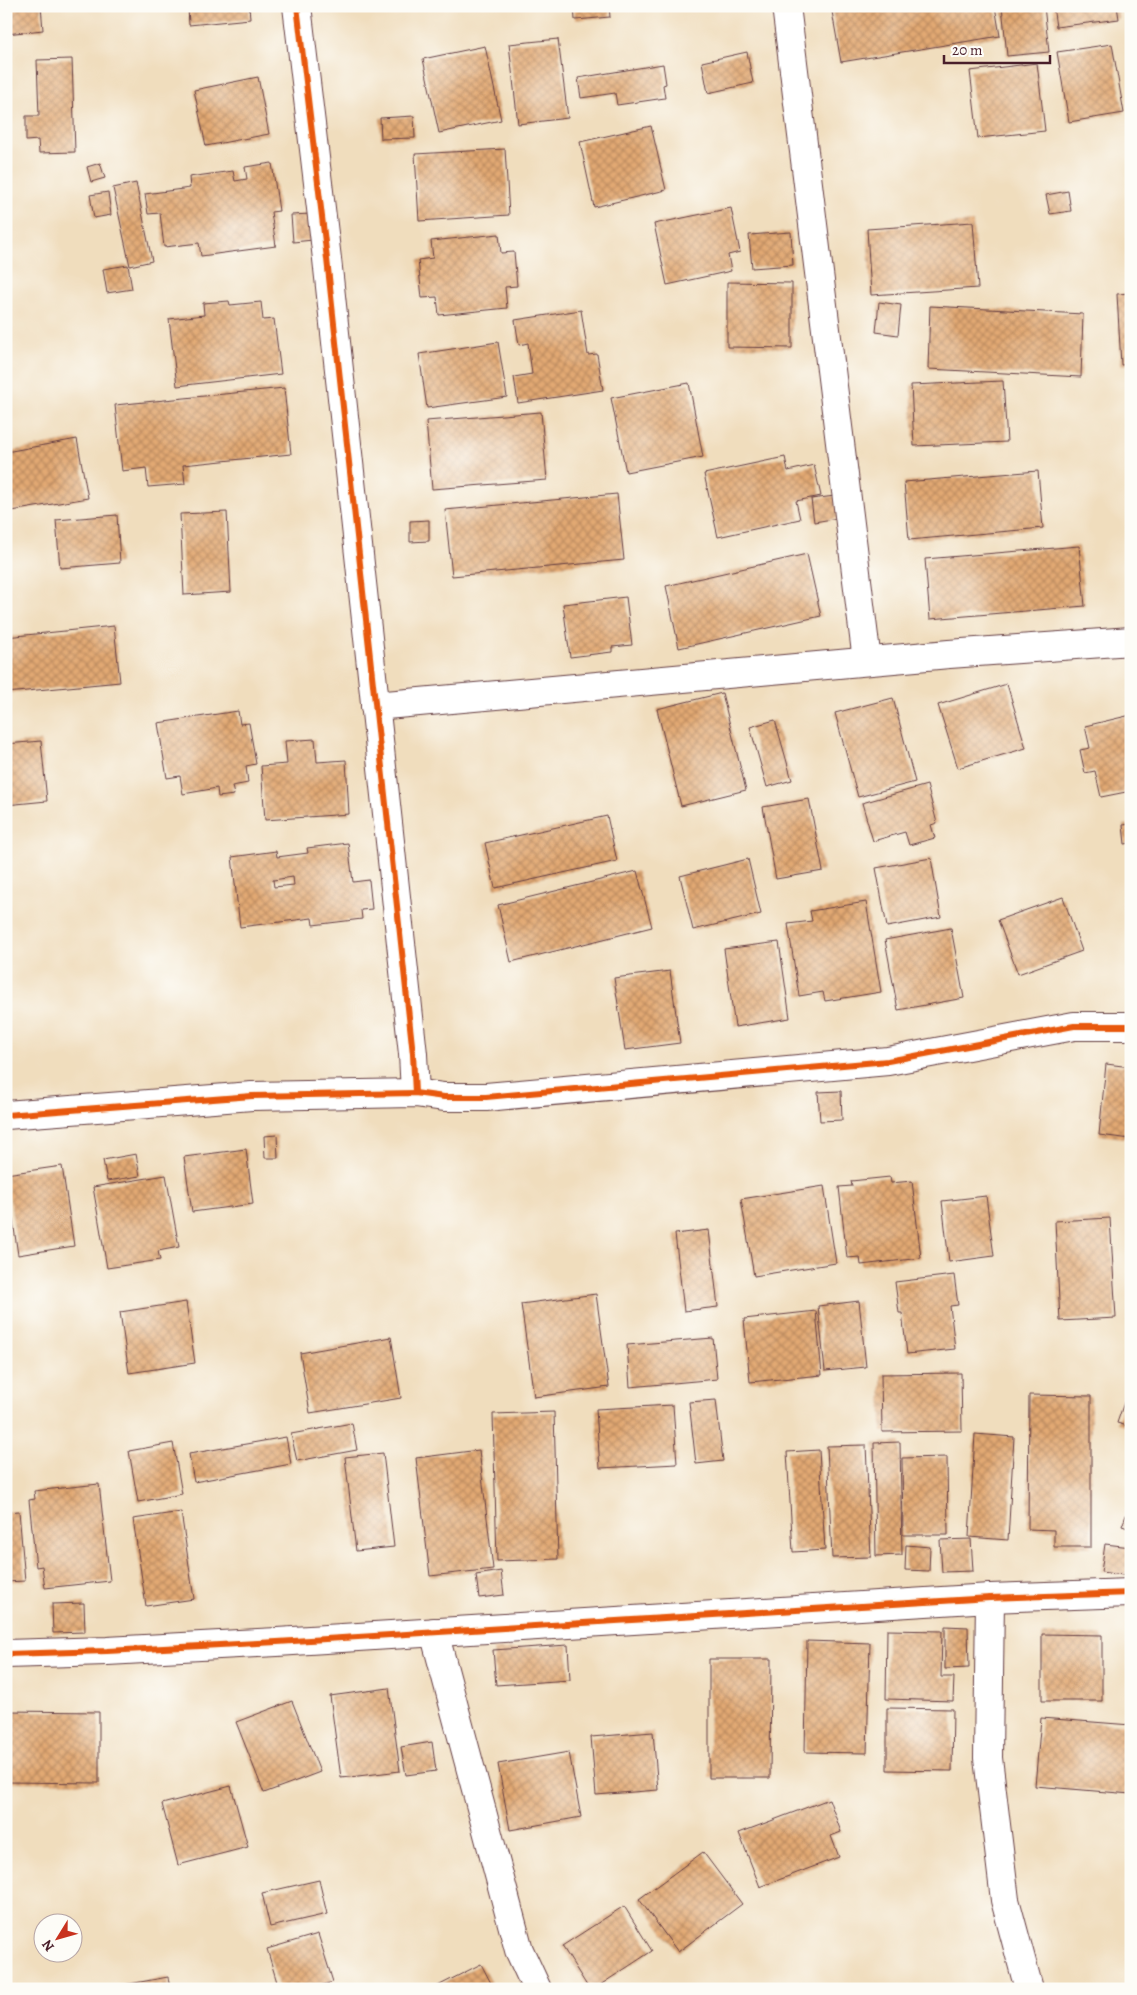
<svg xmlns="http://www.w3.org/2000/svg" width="1137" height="1995" viewBox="0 0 1137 1995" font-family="Alegreya,serif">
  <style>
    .building { fill: url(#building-cross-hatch); fill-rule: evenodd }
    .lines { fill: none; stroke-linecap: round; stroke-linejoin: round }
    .minor-casing { stroke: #633c41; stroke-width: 30 }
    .minor { stroke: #fff; stroke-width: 28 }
    .cycleway-casing { stroke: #fdfcf7; stroke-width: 9 }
    .cycleway { stroke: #e8590c; stroke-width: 6 }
  </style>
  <defs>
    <pattern id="building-cross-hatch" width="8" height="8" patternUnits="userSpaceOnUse" patternTransform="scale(1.25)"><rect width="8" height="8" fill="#e2a973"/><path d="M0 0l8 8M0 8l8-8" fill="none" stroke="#b9895f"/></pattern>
  </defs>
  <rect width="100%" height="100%" fill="#fdfcf7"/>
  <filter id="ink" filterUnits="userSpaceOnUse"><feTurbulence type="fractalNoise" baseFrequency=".02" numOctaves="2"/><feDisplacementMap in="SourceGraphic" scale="10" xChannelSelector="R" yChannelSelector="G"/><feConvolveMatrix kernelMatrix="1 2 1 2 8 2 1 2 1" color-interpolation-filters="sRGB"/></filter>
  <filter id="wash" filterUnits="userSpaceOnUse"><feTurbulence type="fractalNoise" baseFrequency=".0096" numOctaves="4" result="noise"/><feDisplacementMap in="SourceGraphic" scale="20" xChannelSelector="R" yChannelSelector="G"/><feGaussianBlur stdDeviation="1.12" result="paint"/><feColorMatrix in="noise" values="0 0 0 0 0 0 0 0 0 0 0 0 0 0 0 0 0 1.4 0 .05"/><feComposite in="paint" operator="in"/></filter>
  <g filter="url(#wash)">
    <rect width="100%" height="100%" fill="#f0ddbd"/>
    <g id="blocks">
      <g class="building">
        <path d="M6,6h35l2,24 -37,4z"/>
        <path d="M188,6h61l1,13 -61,6z"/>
        <path d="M574,6h35l1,11 -35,3z"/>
        <path d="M639,6h28v2l-28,2z"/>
        <path d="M831,6h164l5,30 -159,26z"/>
        <path d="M1002,6h42l5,46 -42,4z"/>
        <path d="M1053,6h64l2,13 -63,8z"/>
        <path d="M558,39l10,79 -50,6 -9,-80z"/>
        <path d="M1112,44l12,69 -55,9 -12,-70z"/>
        <path d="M485,46l16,74 -62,13 -16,-74z"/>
        <path d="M747,52l6,31 -45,10 -6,-31z"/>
        <path d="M72,59l3,93 -36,1 -1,-13 -12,1v-25h13l-2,-56z"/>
        <path d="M1037,63l8,68 -67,7 -8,-67z"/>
        <path d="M663,64l3,20 -3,1 2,13 -48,7 -2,-12 -34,5 -3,-20z"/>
        <path d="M258,77l11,57 -63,12 -12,-56z"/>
        <path d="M414,116l1,22 -34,1 -1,-21z"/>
        <path d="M651,126l15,64 -72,17 -14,-65z"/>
        <path d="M505,149l4,66 -90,6 -4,-67z"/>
        <path d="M100,163l5,15 -14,4 -4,-15z"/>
        <path d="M272,163l7,48 -8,1 5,34 -75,10 -2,-13 -35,4 -4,-34 -12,1 -3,-20 45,-6 -1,-11 44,-6 2,10 12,-2 -2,-12z"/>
        <path d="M136,183l16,78 -22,5 -17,-78z"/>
        <path d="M1068,191l3,20 -21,3 -4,-19z"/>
        <path d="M108,192l3,23 -17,3 -4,-23z"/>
        <path d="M731,208l9,44 -12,3 3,16 -64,14 -13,-61z"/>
        <path d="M311,214l2,26 -20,2 -2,-27z"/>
        <path d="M973,222l5,66 -107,7 -4,-66z"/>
        <path d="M791,232l2,33 -41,3 -3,-33z"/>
        <path d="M499,234l2,19 13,-1 3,34 -12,1 2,21 -68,7 -2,-18 -15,1 -4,-38 15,-2 -2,-17z"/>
        <path d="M128,265l4,24 -25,4 -4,-24z"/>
        <path d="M727,282l65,1v65l-65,-1z"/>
        <path d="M1131,293v71l-10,1 -4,-71z"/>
        <path d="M229,301l1,4 31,-3 2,18 11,-1 7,55 -104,12 -8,-67 35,-4 -1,-12z"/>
        <path d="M879,302l22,3 -3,30 -22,-3z"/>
        <path d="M930,306l153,8 -2,63 -153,-8z"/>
        <path d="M581,310l7,45 9,-1 6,36 -85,13 -4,-26 18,-3 -4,-31 -9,2 -4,-25z"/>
        <path d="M498,342l9,55 -80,11 -8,-54z"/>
        <path d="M1003,381l4,61 -93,4 -3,-61z"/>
        <path d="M689,383l14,74 -77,15 -15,-74z"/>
        <path d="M284,388l7,66 -108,11 2,19 -37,3 -2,-19 -24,3 -7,-66z"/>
        <path d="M541,412l6,68 -115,9 -6,-68z"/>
        <path d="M77,439l11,59 -82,14v-60z"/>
        <path d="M785,457l3,14 26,-6 7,31 -25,5 4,18 -82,18 -14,-63z"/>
        <path d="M1038,471l5,57 -134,12 -5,-58z"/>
        <path d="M617,494l7,66 -172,16 -7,-66z"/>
        <path d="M835,496l3,22 -24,4 -3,-23z"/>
        <path d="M227,512l4,80 -47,3 -4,-81z"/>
        <path d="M117,515l3,48 -60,5 -4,-48z"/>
        <path d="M429,520v21l-19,1v-21z"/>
        <path d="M1079,546l6,60 -155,13 -5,-60z"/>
        <path d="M807,554l14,62 -142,32 -13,-62z"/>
        <path d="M626,597l6,48 -20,2v5l-42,5 -7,-53z"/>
        <path d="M114,626l6,56 -114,11v-56z"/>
        <path d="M1007,684l19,64 -68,20 -20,-63z"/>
        <path d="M722,693l24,97 -65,16 -24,-97z"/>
        <path d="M893,698l22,84 -57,15 -23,-84z"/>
        <path d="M238,711l2,13 9,-1 7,41 -10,2 2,17 -16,3 2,9 -16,2 -1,-9 -34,6 -3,-18 -13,2 -9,-55z"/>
        <path d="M1131,715v76l-30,6 -6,-26 -10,2 -5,-23 10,-2 -5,-22z"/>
        <path d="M775,720l17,60 -25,7 -17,-60z"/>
        <path d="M315,739l2,23 29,-2 3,54 -84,6 -4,-54 26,-2 -2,-23z"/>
        <path d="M41,741l6,60 -41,4v-61z"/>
        <path d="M927,785l10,38 -6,2 4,13 -26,7 -4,-13 -32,9 -11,-38z"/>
        <path d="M809,799l14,72 -47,8 -13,-72z"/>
        <path d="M607,816l10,45 -122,27 -10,-45z"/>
        <path d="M1131,824v19l-6,1 -2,-19z"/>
        <path d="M348,843l5,39 16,-2 3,29 -11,1 1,9 -49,6 -1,-7 -72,9 -8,-70 44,-6 1,6 31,-4 -1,-5zM293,877l1,8 -20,2 -1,-7z"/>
        <path d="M931,858l10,59 -54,10 -11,-59z"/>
        <path d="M748,859l13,55 -68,16 -13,-54z"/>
        <path d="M637,871l15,56 -141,35 -13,-57z"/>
        <path d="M1063,897l19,54 -64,23 -20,-54z"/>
        <path d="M866,902l15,90 -56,9 -2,-9 -24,4 -11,-72 24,-3 -2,-10z"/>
        <path d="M951,928l13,70 -66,12 -13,-70z"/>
        <path d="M779,942l11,76 -55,9 -11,-78z"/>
        <path d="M670,971l10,72 -55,7 -11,-72z"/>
        <path d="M1106,1064l25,3v72l-32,-4z"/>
        <path d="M841,1091l1,29 -22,1 -2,-29z"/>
        <path d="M277,1135l1,23h-13l-1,-22z"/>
        <path d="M246,1149l7,55 -61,8 -8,-55z"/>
        <path d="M136,1154l4,22 -33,5 -4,-21z"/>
        <path d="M62,1166l12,80 -56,9 -12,-81z"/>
        <path d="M166,1175l13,72 -21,4 2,9 -53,8 -14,-81z"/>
        <path d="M890,1177l1,6 21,-2 9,77 -60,7 -1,-8 -13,1 -8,-71 13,-1 -1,-5z"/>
        <path d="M824,1186l12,77 -82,13 -13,-77z"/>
        <path d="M986,1196l8,60 -45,6 -7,-61z"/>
        <path d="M1110,1218l6,100 -56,3 -5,-100z"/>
        <path d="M709,1230l9,77 -34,4 -9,-77z"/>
        <path d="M954,1275l4,30 -8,1 5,43 -48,5 -5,-41h-3l-4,-31z"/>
        <path d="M596,1294l13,93 -75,10 -13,-93z"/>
        <path d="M859,1301l7,66 -41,4 -7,-65z"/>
        <path d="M186,1302l9,61 -66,10 -9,-61z"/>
        <path d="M816,1311l6,64 -72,7 -6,-63z"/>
        <path d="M391,1337l10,61 -91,15 -10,-60z"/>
        <path d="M713,1338l4,41 -87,8 -3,-42z"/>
        <path d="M961,1373l1,58 -80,1 -1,-58z"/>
        <path d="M1131,1382v45l-14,-4z"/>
        <path d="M1029,1395l62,1v151h-37v-17l-26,-1z"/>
        <path d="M716,1400l7,61 -27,3 -7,-62z"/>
        <path d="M673,1405l4,59 -77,4 -4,-59z"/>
        <path d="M554,1412l4,147 -61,2 -4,-147z"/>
        <path d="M352,1423l5,27 -60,11 -6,-27z"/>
        <path d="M975,1434l39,3 -6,103 -39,-3z"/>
        <path d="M286,1437l5,27 -97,18 -5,-28z"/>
        <path d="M900,1442l2,113 -26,1 -2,-113z"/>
        <path d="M173,1443l9,51 -44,8 -9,-51z"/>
        <path d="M866,1445l5,112 -39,1 -5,-112z"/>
        <path d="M479,1450l14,119 -63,7 -14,-118z"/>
        <path d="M819,1450l6,100 -32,2 -6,-100z"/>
        <path d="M383,1453l11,94 -38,4 -11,-94z"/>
        <path d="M947,1457l1,78h-45l-1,-77z"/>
        <path d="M99,1484l11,97 -65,7 -3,-22 -6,1 -7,-67 6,-1 -1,-8z"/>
        <path d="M1131,1502v27l-9,-3z"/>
        <path d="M19,1511l6,70 -19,1v-70z"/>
        <path d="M181,1512l13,87 -48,7 -13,-87z"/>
        <path d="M971,1539l2,32 -31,1 -2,-32z"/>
        <path d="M1105,1544l26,3 -1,29 -29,-4z"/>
        <path d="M906,1545l24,2 -1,24 -24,-1z"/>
        <path d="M501,1571l3,24 -25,3 -3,-23z"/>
        <path d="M84,1603l1,29 -32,1 -1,-29z"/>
        <path d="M945,1626l23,1 1,41 -24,1z"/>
        <path d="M887,1630l55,1 -1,46h13l-1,24 -67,-2z"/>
        <path d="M1042,1634l60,1v66h-60z"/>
        <path d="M807,1641l63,2 -3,110 -62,-1z"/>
        <path d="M568,1645l2,35 -74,5 -3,-35z"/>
        <path d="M709,1659h62l-1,119h-61z"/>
        <path d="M389,1688l11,83 -59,7 -11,-82z"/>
        <path d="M292,1701l28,71 -56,21 -28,-71z"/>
        <path d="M887,1708l66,1 -1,62 -65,-1z"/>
        <path d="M6,1711l93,1v71l-93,-1z"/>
        <path d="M1041,1718l90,7v69l-96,-8z"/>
        <path d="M653,1732l5,58 -62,5 -5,-58z"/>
        <path d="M432,1742l4,29 -30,4 -5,-28z"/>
        <path d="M569,1752l12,65 -71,13 -12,-66z"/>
        <path d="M231,1786l17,61 -70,18 -16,-61z"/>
        <path d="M829,1799l12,33 -10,4 8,21 -79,30 -21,-54z"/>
        <path d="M703,1852l39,52 -64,48 -39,-53z"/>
        <path d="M319,1880l8,34 -57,13 -8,-34z"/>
        <path d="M624,1906l28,45 -58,38h-5l-27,-43z"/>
        <path d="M318,1934l15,48 -23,7h-31l-12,-40z"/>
        <path d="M481,1964l13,25h-62z"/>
        <path d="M168,1977l2,12h-63v-1z"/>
      </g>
    </g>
  </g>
  <g filter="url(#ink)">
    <use href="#blocks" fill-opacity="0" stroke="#633c41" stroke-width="1"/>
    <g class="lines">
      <defs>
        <g id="minor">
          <path d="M297,6l30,253 86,795 2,39"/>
          <path d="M786,6l81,655"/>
          <path d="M375,706l574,-52 182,-13"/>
          <path d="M6,1115l246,-19 163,-3 29,4h42l402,-36 186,-35h57"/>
          <path d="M990,1598l-2,160 17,142 24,89"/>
          <path d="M434,1632l85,318 18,39"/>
          <path d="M6,1654l101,-3 170,-9 713,-44 141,-5"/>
        </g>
      </defs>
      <use href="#minor" class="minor-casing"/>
      <use href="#minor" class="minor"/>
      <defs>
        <g id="cycleway">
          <path d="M297,6l30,253 86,795 2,39"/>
          <path d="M6,1115l246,-19 163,-3 29,4h42l402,-36 186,-35h57"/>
          <path d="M6,1654l101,-3 170,-9 713,-44 141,-5"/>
        </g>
      </defs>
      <use href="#cycleway" class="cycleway-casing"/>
      <use href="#cycleway" class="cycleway"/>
    </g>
  </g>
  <rect width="1137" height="1995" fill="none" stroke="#fdfcf7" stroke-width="25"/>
  <g transform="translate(58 1938) rotate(233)"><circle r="24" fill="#fdfcf7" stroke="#b5a4a5"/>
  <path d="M0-4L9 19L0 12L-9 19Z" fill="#c8321e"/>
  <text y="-8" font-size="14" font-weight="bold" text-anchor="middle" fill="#4a1f2b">N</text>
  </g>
  <path d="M944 55v8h106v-8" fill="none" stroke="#4a1f2b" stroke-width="2.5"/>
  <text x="952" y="55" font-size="15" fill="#4a1f2b" stroke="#fdfcf7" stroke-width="4" paint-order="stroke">20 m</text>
</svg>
